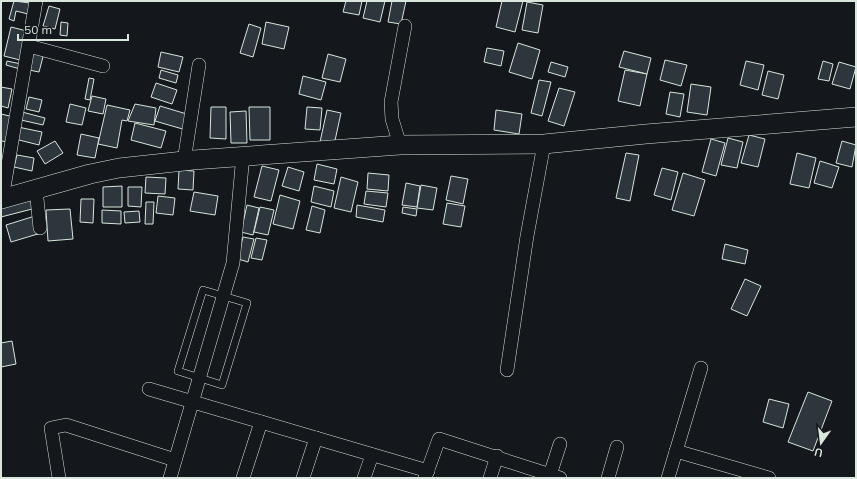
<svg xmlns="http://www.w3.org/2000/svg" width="857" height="479" viewBox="0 0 857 479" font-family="Mulish,sans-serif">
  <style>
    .building { fill: #2c363c; stroke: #d8e6dc }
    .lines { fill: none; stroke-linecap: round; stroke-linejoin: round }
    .lane-casing { stroke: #d8e6dc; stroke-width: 8 }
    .street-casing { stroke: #d8e6dc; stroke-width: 14 }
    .secondary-casing { stroke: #d8e6dc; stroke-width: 20 }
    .lane { stroke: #14181c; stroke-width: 7 }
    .street { stroke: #14181c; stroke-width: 13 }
    .secondary { stroke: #14181c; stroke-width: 19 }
  </style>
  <rect width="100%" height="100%" fill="#14181c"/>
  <g class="building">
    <path d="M14,1l16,2 -2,11 -12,-3 -2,10 -5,-2z"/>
    <path d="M346,1h16l-3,14 -16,-3z"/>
    <path d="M367,1h18l-5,21 -17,-4z"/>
    <path d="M392,1h14l-5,23 -13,-2z"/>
    <path d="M502,1h21l-8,31 -19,-5z"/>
    <path d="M527,2l16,3 -5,28 -16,-3z"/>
    <path d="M49,6l11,3 -5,20 -12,-3z"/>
    <path d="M61,22l7,1 -1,13 -7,-1z"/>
    <path d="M266,22l23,5 -5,22 -22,-5z"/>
    <path d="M249,24l12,4 -8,29 -13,-4z"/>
    <path d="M11,27l16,4 -7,29 -16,-4z"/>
    <path d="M518,43l22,7 -8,29 -23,-7z"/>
    <path d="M487,48l17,3 -3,15 -17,-4z"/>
    <path d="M34,50l10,3 -5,19 -10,-2z"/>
    <path d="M624,51l27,7 -4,16 -28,-7z"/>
    <path d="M161,52l22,5 -4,15 -21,-5z"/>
    <path d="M328,54l18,5 -6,23 -18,-4z"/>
    <path d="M665,60l22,5 -6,21 -21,-6z"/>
    <path d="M7,61l14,3 -1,5 -14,-4z"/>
    <path d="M746,61l18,4 -6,25 -18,-5z"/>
    <path d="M823,61l10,3 -4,17 -11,-2z"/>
    <path d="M551,62l17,5 -3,10 -17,-5z"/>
    <path d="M839,62l17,5 -6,22 -18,-5z"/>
    <path d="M161,70l17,5 -2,8 -17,-5z"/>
    <path d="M625,70l22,4 -7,32 -22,-5z"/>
    <path d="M768,71l16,4 -6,24 -16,-4z"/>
    <path d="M303,76l23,6 -5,18 -22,-6z"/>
    <path d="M89,78l5,1 -4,21 -5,-1z"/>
    <path d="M539,80l12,2 -9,34 -11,-3z"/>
    <path d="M156,83l21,7 -5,14 -21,-7z"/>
    <path d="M691,84l20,3 -4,28 -20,-3z"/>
    <path d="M1,87l11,2 -4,19 -7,-2z"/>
    <path d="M559,88l16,4 -11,34 -16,-5z"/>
    <path d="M670,92l14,2 -4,23 -14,-3z"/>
    <path d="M92,96l14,3 -3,15 -15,-3z"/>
    <path d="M29,97l13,3 -3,12 -13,-3z"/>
    <path d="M70,104l16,4 -4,17 -16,-3z"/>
    <path d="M135,104l21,4 -2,17 -26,-4z"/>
    <path d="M107,105l23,5 -3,11 -5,-1 -5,28 -19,-4z"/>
    <path d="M160,106l30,9 -4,15 -31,-9z"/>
    <path d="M211,107h15v32l-16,-1z"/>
    <path d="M249,107h21v33h-20z"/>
    <path d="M307,107l15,1 -2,22 -15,-1z"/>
    <path d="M327,110l14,3 -7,32 -14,-3z"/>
    <path d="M496,110l26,4 -3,20 -25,-4z"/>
    <path d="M246,111l1,32h-16l-1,-31z"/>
    <path d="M22,112l23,6 -2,7 -22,-5z"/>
    <path d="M1,114l13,3 -4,25 -9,-1z"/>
    <path d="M135,123l31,8 -5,17 -30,-8z"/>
    <path d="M18,127l24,5 -3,13 -24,-6z"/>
    <path d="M81,134l18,4 -4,20 -18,-3z"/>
    <path d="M749,135l16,4 -7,28 -17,-4z"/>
    <path d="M728,138l15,4 -6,26 -16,-3z"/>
    <path d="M711,139l14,4 -9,33 -14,-4z"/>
    <path d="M55,141l8,12 -18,11 -8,-13z"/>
    <path d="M842,141l14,4 -4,22 -16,-4z"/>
    <path d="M626,153l13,2 -9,46 -14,-3z"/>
    <path d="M797,153l19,5 -7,30 -19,-4z"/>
    <path d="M17,155l17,3 -2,13 -18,-4z"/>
    <path d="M820,161l19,6 -7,21 -18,-5z"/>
    <path d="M317,164l20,5 -3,15 -20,-4z"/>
    <path d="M262,166l17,4 -8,31 -17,-4z"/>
    <path d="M288,167l16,5 -5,19 -17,-5z"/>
    <path d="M662,168l16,4 -7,28 -17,-5z"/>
    <path d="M179,170l15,1 -1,19 -15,-1z"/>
    <path d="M368,173l21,2 -1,16 -21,-2z"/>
    <path d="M683,173l22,7 -11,36 -22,-6z"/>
    <path d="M451,176l17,3 -5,25 -17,-4z"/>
    <path d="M146,177l20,1 -1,16 -20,-1z"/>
    <path d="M341,177l17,5 -7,30 -17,-4z"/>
    <path d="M406,183l14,3 -3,21 -15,-2z"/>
    <path d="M421,185l16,3 -4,22 -16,-2z"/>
    <path d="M122,186v21h-19v-20z"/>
    <path d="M314,186l20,5 -3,16 -20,-5z"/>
    <path d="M128,187h14l-1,20 -13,-1z"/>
    <path d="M366,191l22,2 -2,14 -22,-3z"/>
    <path d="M194,192l24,4 -3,19 -25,-4z"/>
    <path d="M280,195l20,6 -7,28 -20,-5z"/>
    <path d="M158,196l17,2 -2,17 -17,-2z"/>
    <path d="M32,198l4,10 -35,9v-10z"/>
    <path d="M81,199h13l-1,24 -13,-1z"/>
    <path d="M146,202h8l-1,22h-8z"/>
    <path d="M447,203l18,3 -4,21 -18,-3z"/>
    <path d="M247,205l12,3 -6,27 -12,-3z"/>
    <path d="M357,205l28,5 -2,12 -27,-5z"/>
    <path d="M312,206l13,4 -5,23 -14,-3z"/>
    <path d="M260,207l14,3 -6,25 -14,-3z"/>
    <path d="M403,207l14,2 -1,7 -14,-3z"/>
    <path d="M70,209l3,30 -25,2 -2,-31z"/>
    <path d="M102,210l19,1v13l-19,-1z"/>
    <path d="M139,211l1,11 -15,1 -1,-11z"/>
    <path d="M35,216l6,17 -30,9 -5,-17z"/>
    <path d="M243,237l11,2 -6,23 -10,-3z"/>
    <path d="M256,238l11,2 -5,20 -11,-2z"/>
    <path d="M725,244l23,6 -3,14 -23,-5z"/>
    <path d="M745,279l16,7 -14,30 -16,-7z"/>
    <path d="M12,341l4,23 -15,3v-24z"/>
    <path d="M808,392l24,9 -19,50 -25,-9z"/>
    <path d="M769,399l20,5 -6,24 -20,-6z"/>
  </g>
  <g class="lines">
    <defs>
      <path id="lane" d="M203,290l44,13 -25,82 -44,-14z"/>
      <g id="street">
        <path d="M29,46l74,20"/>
        <path d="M400,145l-8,-26 -1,-17 14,-76"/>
        <path d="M184,161l15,-96"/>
        <path d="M36,189l4,39"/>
        <path d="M2,199l34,-198"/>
        <path d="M507,370l20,-134 17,-92"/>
        <path d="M149,389l279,82"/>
        <path d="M676,451l93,27"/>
        <path d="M59,478l-8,-50 15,-3 109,35"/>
        <path d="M170,478l63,-215 10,-108"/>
        <path d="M243,478l18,-56"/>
        <path d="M303,478l13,-40"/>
        <path d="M364,478l8,-23"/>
        <path d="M425,478l14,-39 121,39"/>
        <path d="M490,478l7,-22"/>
        <path d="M549,478l11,-34"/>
        <path d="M608,478l9,-31"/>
        <path d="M668,478l33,-110"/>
      </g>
      <path id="secondary" d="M1,199l89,-25 29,-6 74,-8 207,-15 144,-1 102,-10 210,-17"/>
    </defs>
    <use href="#lane" class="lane-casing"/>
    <use href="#street" class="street-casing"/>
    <use href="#secondary" class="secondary-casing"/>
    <use href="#lane" class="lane"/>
    <use href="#street" class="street"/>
    <use href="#secondary" class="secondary"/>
  </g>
  <rect width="857" height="479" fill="none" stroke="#d8e6dc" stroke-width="4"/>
  <g transform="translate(821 443) rotate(194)" stroke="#14181c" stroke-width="3" paint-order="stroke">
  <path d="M0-3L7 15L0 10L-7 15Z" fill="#d8e6dc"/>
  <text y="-6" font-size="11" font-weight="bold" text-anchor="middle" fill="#d8e6dc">U</text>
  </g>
  <path d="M18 34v6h110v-6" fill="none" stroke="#d8e6dc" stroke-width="2"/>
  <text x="24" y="34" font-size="12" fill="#d8e6dc" stroke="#14181c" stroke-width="3" paint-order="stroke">50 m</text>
</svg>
